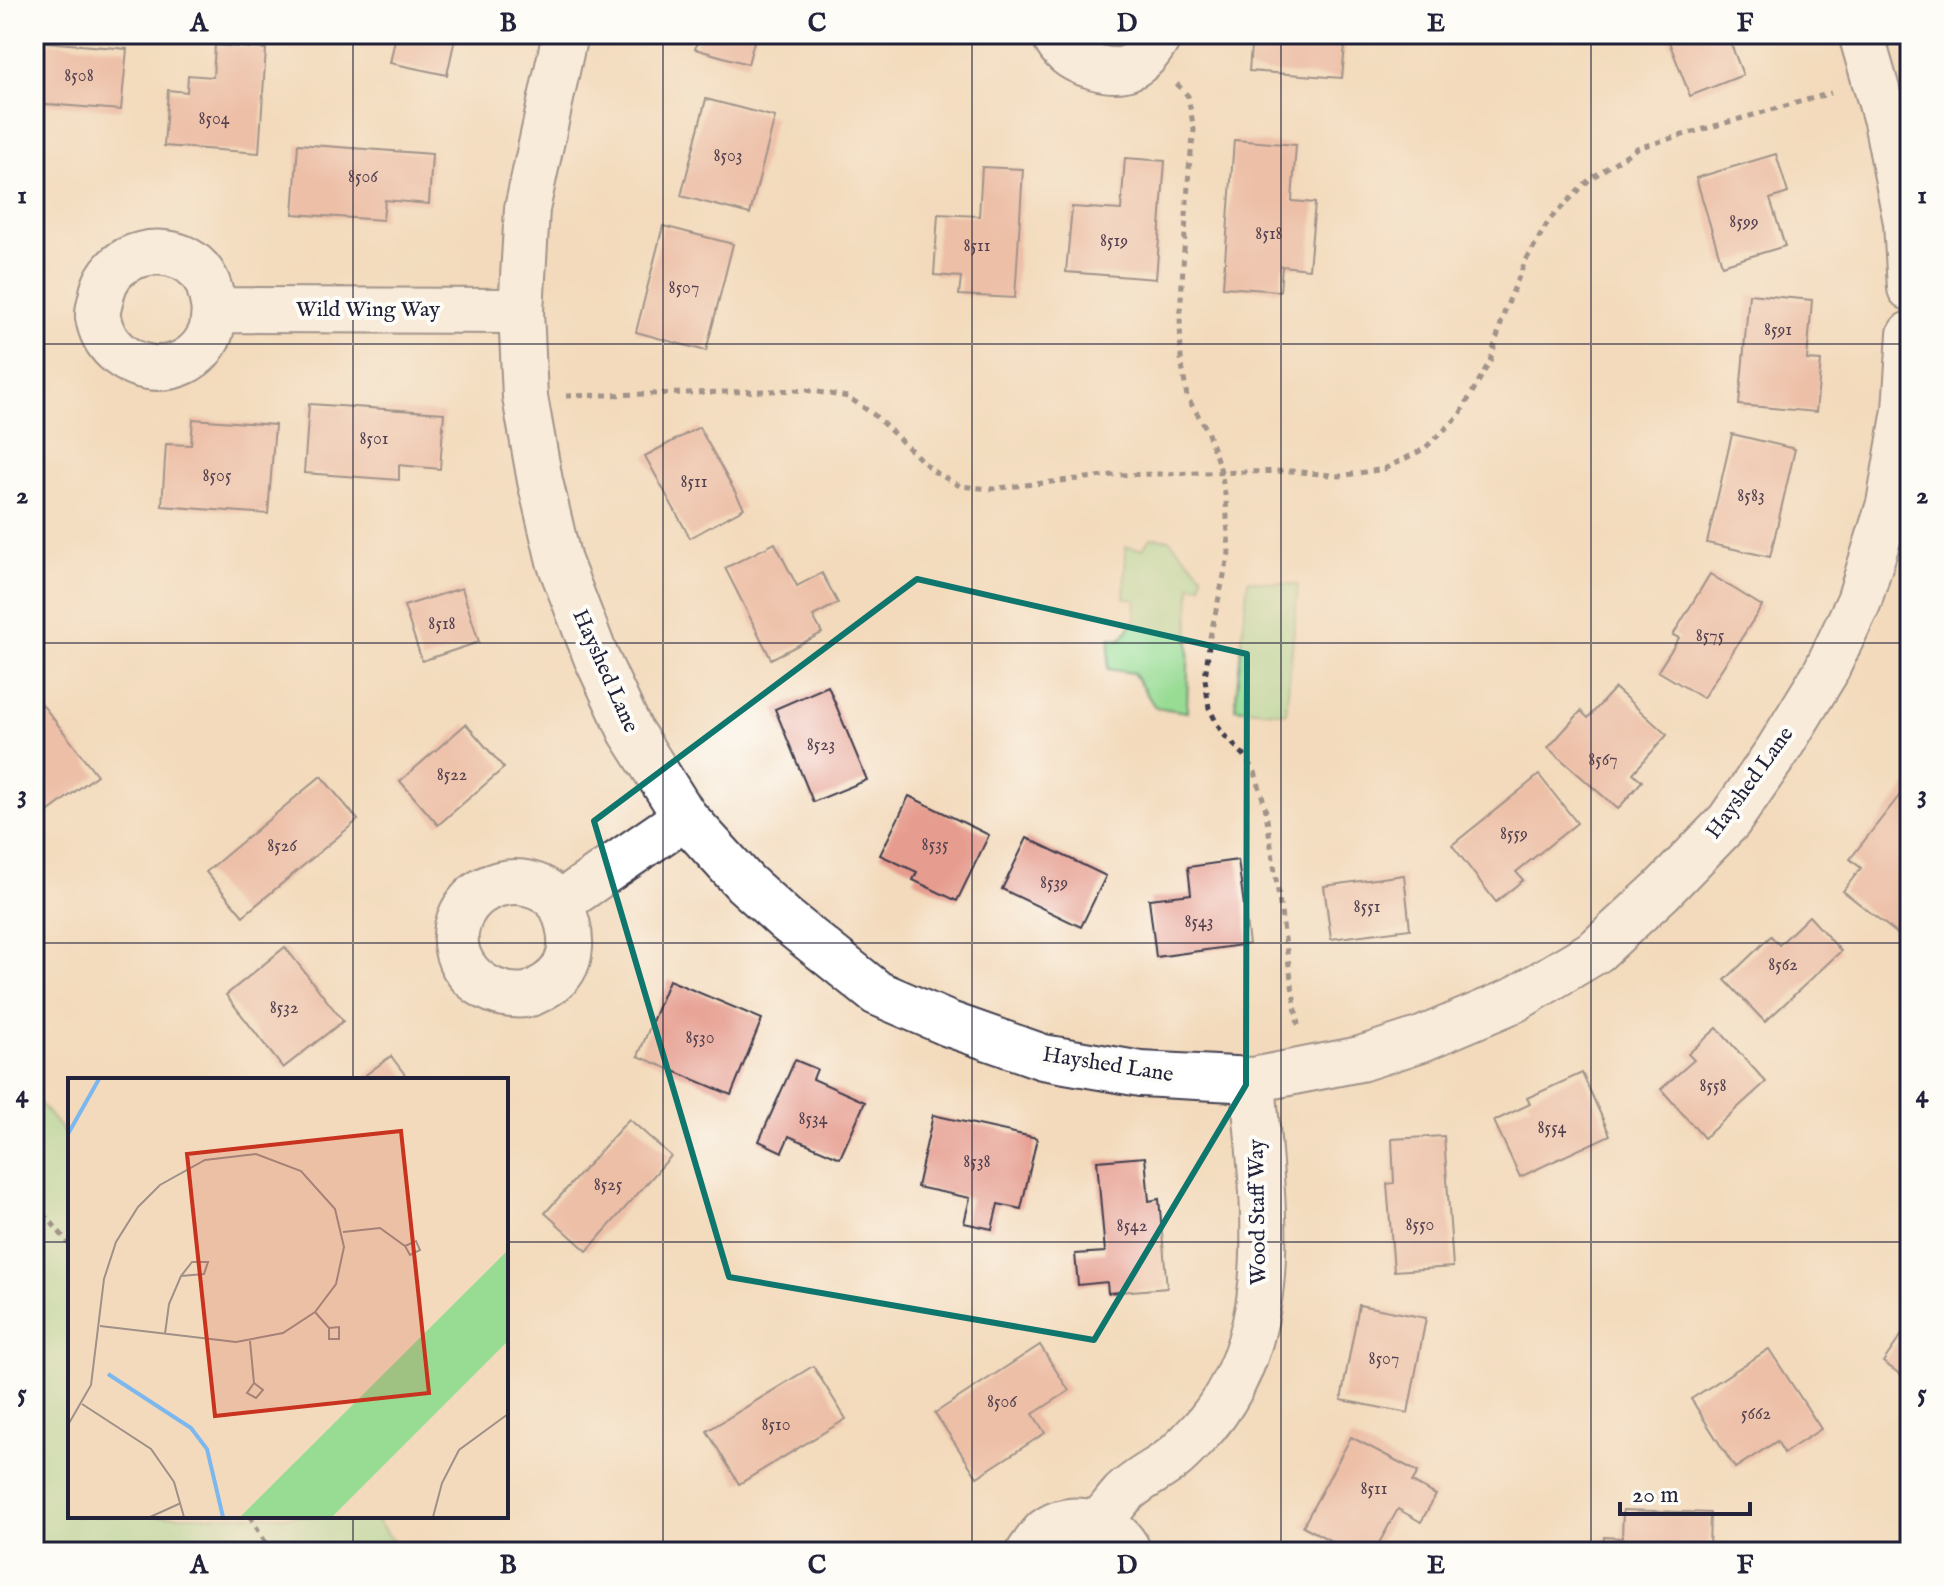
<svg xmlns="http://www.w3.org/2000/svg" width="1944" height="1586" viewBox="0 0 1944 1586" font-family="'IM FELL English',serif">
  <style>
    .green { fill: #98dc94; stroke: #5d7f68; stroke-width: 2 }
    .building { fill: #e69d8f }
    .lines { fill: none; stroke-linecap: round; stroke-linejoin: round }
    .minor-casing { stroke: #413e4e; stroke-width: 48 }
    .path { stroke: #413e4e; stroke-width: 5; stroke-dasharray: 6 6; stroke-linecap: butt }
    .minor { stroke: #fff; stroke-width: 44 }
    .marked { fill: none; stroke: #0f766e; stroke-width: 6; stroke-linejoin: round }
    .grid { fill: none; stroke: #22223b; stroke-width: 2; stroke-opacity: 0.55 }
    .labels { text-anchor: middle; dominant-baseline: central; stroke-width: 8; stroke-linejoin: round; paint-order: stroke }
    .number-label { font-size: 18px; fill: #534150 }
    .street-label { font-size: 22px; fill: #22223b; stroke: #fdfcf7 }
    .inset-river { fill: none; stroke: #7cb8ee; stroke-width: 4 }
    .inset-road { fill: none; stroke: #9f9088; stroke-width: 2 }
    .view { fill: #c8321e; fill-opacity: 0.15; stroke: #c8321e; stroke-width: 4 }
    .inset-edge { fill: none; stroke: #22223b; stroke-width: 4 }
    .neatline { fill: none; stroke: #22223b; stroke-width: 3 }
    .grid-label { font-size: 26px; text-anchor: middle; font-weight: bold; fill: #22223b }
  </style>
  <rect width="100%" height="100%" fill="#fdfcf7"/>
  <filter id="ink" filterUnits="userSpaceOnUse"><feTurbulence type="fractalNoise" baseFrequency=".0125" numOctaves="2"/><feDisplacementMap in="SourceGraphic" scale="16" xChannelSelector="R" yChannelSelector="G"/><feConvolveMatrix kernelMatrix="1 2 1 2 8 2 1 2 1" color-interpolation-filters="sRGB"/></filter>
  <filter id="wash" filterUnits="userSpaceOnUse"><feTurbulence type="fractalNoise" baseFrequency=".006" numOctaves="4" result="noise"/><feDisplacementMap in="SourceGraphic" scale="32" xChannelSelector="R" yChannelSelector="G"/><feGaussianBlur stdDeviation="1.8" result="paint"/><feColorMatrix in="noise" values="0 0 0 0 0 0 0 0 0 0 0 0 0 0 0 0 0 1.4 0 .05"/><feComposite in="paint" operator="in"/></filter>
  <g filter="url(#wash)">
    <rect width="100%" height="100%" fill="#f3dabc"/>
    <g class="green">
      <path d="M1150,538l19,1 33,35 -1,12 -11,-1 -3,127 -32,-5 -22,-34 -25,-4 2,-31 11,1 14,-19 1,-20 -12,-2 2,-51 17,2z"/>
      <path d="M1248,580l50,5 -12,128 -51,-5z"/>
      <path d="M34,1096l36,44v376h303l29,36h-368z"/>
    </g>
    <g id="blocks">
      <g class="building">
        <path d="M396,34h60l-9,41 -57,-12z"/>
        <path d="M699,34h57l-8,30 -53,-15z"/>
        <path d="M1252,34h94l-4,44 -93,-7z"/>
        <path d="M1666,34h75l-12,5 14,36 -53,21z"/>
        <path d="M34,41l93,8 -6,61 -87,-7z"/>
        <path d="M215,45l51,4 -7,104 -95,-7 4,-56 19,2 1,-17 25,2z"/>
        <path d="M706,99l69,18 -25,97 -69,-18z"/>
        <path d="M1234,140l62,5 -4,56 23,2 -6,66 -27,-3 -2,25 -57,-4z"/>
        <path d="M298,144l134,10 -3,50 -44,-4 -2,20 -90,-6z"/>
        <path d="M1776,154l12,39 -18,6 15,47 -63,19 -26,-87z"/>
        <path d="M1125,158l40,3 -9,118 -90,-7 6,-65 49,3z"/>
        <path d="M982,167l41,2 -8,129 -56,-3 2,-18 -27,-2 4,-61 41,2z"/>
        <path d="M663,226l70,18 -27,107 -70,-19z"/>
        <path d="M1749,294l63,6 -5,60 14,1 -5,51 -77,-7z"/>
        <path d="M309,404l135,9 -4,56 -41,-4v15l-95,-7z"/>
        <path d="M193,419l82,6 -7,89 -106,-8 4,-62 25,1z"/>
        <path d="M699,427l45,81 -54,30 -45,-82z"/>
        <path d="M1732,434l63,15 -25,108 -63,-14z"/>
        <path d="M775,543l22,43 25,-13 16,30 -25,13 9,17 -51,26 -46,-91z"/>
        <path d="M1710,574l52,32 -59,92 -45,-27 21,-33 -6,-3z"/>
        <path d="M462,588l17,54 -57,19 -18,-55z"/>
        <path d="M828,686l39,94 -54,22 -38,-93z"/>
        <path d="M1615,688l52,47 -34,38 9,8 -24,28 -70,-61 33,-37 7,7z"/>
        <path d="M38,699l59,76 -56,42 -7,-10v-105z"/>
        <path d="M466,724l38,44 -66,57 -38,-44z"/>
        <path d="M1539,775l38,48 -61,49 7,8 -27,22 -44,-57z"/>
        <path d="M321,776l37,44 -115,96 -37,-44z"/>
        <path d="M1910,782v158l-2,2 -65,-51 18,-23 -11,-9z"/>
        <path d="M909,796l80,39 -32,66 -44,-21 4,-8 -37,-17z"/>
        <path d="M1027,838l79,38 -25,51 -79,-38z"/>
        <path d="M1238,860l11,84 -93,13 -7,-58 42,-5 -3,-27z"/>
        <path d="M1404,875l6,54 -79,10 -7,-53z"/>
        <path d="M1809,916l32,35 -76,71 -40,-42 46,-44 8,9z"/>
        <path d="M285,947l58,74 -60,47 -57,-73z"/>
        <path d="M669,980l93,39 -31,76 -93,-39z"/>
        <path d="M1717,1028l49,54 -62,56 -43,-49 33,-29 -6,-6z"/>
        <path d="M391,1056l18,24h-50z"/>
        <path d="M795,1060l22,9 -4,10 52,23 -25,56 -51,-22 -7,16 -23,-11z"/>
        <path d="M1582,1073l28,62 -90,42 -26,-56 36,-17 -3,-6z"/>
        <path d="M933,1115l104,23 -16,71 -23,-5 -6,25 -28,-6 6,-25 -53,-11z"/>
        <path d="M629,1119l42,37 -84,95 -42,-38z"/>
        <path d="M1444,1136l9,131 -59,4 -7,-87 7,-1 -2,-44z"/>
        <path d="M1145,1157l4,44 10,-2 8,89 -59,5 -1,-11 -29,3 -3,-31 30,-2 -8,-91z"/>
        <path d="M1359,1305l67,13 -18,95 -67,-13z"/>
        <path d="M1910,1323v58l-27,-19z"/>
        <path d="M1040,1345l29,46 -36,23 12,19 -68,44 -42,-64z"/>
        <path d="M1769,1349l52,80 -37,24 -7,-12 -42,27 -44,-69z"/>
        <path d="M813,1366l33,53 -107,65 -32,-53z"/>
        <path d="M1351,1437l67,35 -6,10 24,13 -15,27 -23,-13 -24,43h-22l-49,-26z"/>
        <path d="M1623,1510l87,3 -1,38 -106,1 1,-15 18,1z"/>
      </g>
    </g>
  </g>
  <g filter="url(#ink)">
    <use href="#blocks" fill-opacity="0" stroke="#413e4e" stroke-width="2"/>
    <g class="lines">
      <defs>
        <g id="minor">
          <path d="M565,34l-38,175 -6,102 4,86 15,84 19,80 37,96 35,75 54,85 60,66 41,37 91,73 72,31 94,33 98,17 112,6 107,-21 62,-20 92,-39 82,-49 66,-61 67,-69 49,-71 47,-77 34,-72 30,-97 16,-94 5,-76"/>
          <path d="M1053,34c8,17 18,25 36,31 36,13 54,1 71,-31"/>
          <path d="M1861,34l25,87 20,101 4,66"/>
          <path d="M214,310c-2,-9 -3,-21 -8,-30 -15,-30 -53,-33 -79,-20 -13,7 -22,20 -25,33 -1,7 -5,17 -4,24 9,57 88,71 112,17 3,-7 3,-17 4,-24l307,1"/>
          <path d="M560,903c13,28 18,63 -13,82 -7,4 -13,9 -21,10 -46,5 -86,-37 -64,-82 15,-29 51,-38 79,-25 7,3 13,10 19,15l125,-86"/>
          <path d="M1099,1523c8,-9 15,-19 23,-28 15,-16 38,-25 54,-39 10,-9 21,-21 30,-31 81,-97 55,-230 47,-345"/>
          <path d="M1029,1552c5,-7 10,-15 16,-21 27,-21 71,-9 84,21"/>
        </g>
      </defs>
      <use href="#minor" class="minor-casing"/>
      <g class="path">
        <path d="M1177,84l11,12 6,34 -5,38 -9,148 1,43 6,38 19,31 15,43 5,29 3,53 -19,84 -5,42 4,29 13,25 22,22 11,17 10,34 33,219"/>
        <path d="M566,396l240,-6 42,7 25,17 60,57 27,15 30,3 123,-14 178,-4 49,5 44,-7 40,-20 35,-33 31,-55 15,-51 20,-48 25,-43 40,-40 47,-31 194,-55"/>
        <path d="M34,1206l18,17 18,22"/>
        <path d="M250,1516l21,36"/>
      </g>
      <use href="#minor" class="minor"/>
    </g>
  </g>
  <path d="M0 0H1944V1586H0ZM917,579l330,75 -1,431 -152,255 -365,-63 -135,-456z" fill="#f3dabc" fill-opacity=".55" fill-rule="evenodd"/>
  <path class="marked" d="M917,579l330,75 -1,431 -152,255 -365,-63 -135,-456z"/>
  <path class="grid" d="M353,34v1046M663,34v1518M972,34v1518M1281,34v1518M1591,34v1518M34,344h1876M34,643h1876M34,943h1876M34,1242h36M506,1242h1404M353,1516v36"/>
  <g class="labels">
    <g class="number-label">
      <text x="79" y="76">8508</text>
      <text x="214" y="119">8504</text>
      <text x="728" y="156">8503</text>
      <text x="363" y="177">8506</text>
      <text x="1744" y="222">8599</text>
      <text x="1269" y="234">8518</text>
      <text x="1114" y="241">8519</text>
      <text x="977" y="246">8511</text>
      <text x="684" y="288">8507</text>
      <text x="1778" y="330">8591</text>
      <text x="374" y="439">8501</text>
      <text x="217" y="476">8505</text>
      <text x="694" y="482">8511</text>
      <text x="1751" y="496">8583</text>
      <text x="442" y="624">8518</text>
      <text x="1710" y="636">8575</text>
      <text x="821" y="745">8523</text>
      <text x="1603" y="760">8567</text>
      <text x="452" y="775">8522</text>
      <text x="1514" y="834">8559</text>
      <text x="935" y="845">8535</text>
      <text x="282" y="846">8526</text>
      <text x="1054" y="883">8539</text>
      <text x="1367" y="907">8551</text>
      <text x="1199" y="922">8543</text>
      <text x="1783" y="965">8562</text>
      <text x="284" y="1008">8532</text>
      <text x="700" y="1038">8530</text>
      <text x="1713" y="1086">8558</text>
      <text x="813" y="1119">8534</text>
      <text x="1552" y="1128">8554</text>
      <text x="977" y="1162">8538</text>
      <text x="608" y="1185">8525</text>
      <text x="1420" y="1225">8550</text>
      <text x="1132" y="1226">8542</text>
      <text x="1384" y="1359">8507</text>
      <text x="1002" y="1402">8506</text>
      <text x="1756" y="1414">5662</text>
      <text x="776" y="1425">8510</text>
      <text x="1374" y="1489">8511</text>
    </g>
    <g class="street-label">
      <text x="368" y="310">Wild Wing Way</text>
      <text transform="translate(605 671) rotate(66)">Hayshed Lane</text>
      <text transform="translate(1750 783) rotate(-54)">Hayshed Lane</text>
      <text transform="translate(1108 1065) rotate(9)">Hayshed Lane</text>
      <text transform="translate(1258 1212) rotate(-91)">Wood Staff Way</text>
    </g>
  </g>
  <g transform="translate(68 1078)">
    <rect width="440" height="440" fill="#f3dabc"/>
    <path d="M440,172v91l-176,176h-92z" fill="#98dc94"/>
    <path class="inset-river" d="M0,56l31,-55M40,296l83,54 16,21 16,68"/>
    <path class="inset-road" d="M275,154l37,-4 25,18 11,-5 4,9 -10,5 -5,-9M247,234l14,16v11h10v-12l-10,1M97,256l4,-30 12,-28 11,-14h16l-4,12 -23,2M182,263l4,42 9,7 -7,8 -9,-5 7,-10M14,326l69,45 23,33 10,35M0,347l23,-40 13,-106 12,-37 22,-35 22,-22 45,-25 51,-6 45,17 34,38 9,38 -8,37 -21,28 -32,21 -47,9 -136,-16M82,439l31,-14M365,439l9,-34 17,-33 49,-36"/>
    <path class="view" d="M333,53l28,262 -214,23 -28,-262z"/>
    <rect width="440" height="440" class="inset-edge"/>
  </g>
  <rect width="1944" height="1586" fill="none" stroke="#fdfcf7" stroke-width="88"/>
  <path d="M1620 1502v12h130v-12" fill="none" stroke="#22223b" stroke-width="4"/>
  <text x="1632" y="1502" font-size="24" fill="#22223b" stroke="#fdfcf7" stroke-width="6" paint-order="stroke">20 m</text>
  <rect x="44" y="44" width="1856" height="1498" class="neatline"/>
  <g class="grid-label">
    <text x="199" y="31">A</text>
    <text x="508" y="31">B</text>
    <text x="817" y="31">C</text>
    <text x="1127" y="31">D</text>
    <text x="1436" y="31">E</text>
    <text x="1745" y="31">F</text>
    <text x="22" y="203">1</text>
    <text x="1922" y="203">1</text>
    <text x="22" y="503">2</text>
    <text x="1922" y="503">2</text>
    <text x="22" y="802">3</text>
    <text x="1922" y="802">3</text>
    <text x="22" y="1102">4</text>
    <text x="1922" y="1102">4</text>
    <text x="22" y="1401">5</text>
    <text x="1922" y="1401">5</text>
    <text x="199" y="1573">A</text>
    <text x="508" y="1573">B</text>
    <text x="817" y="1573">C</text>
    <text x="1127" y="1573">D</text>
    <text x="1436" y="1573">E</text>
    <text x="1745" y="1573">F</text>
  </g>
</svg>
